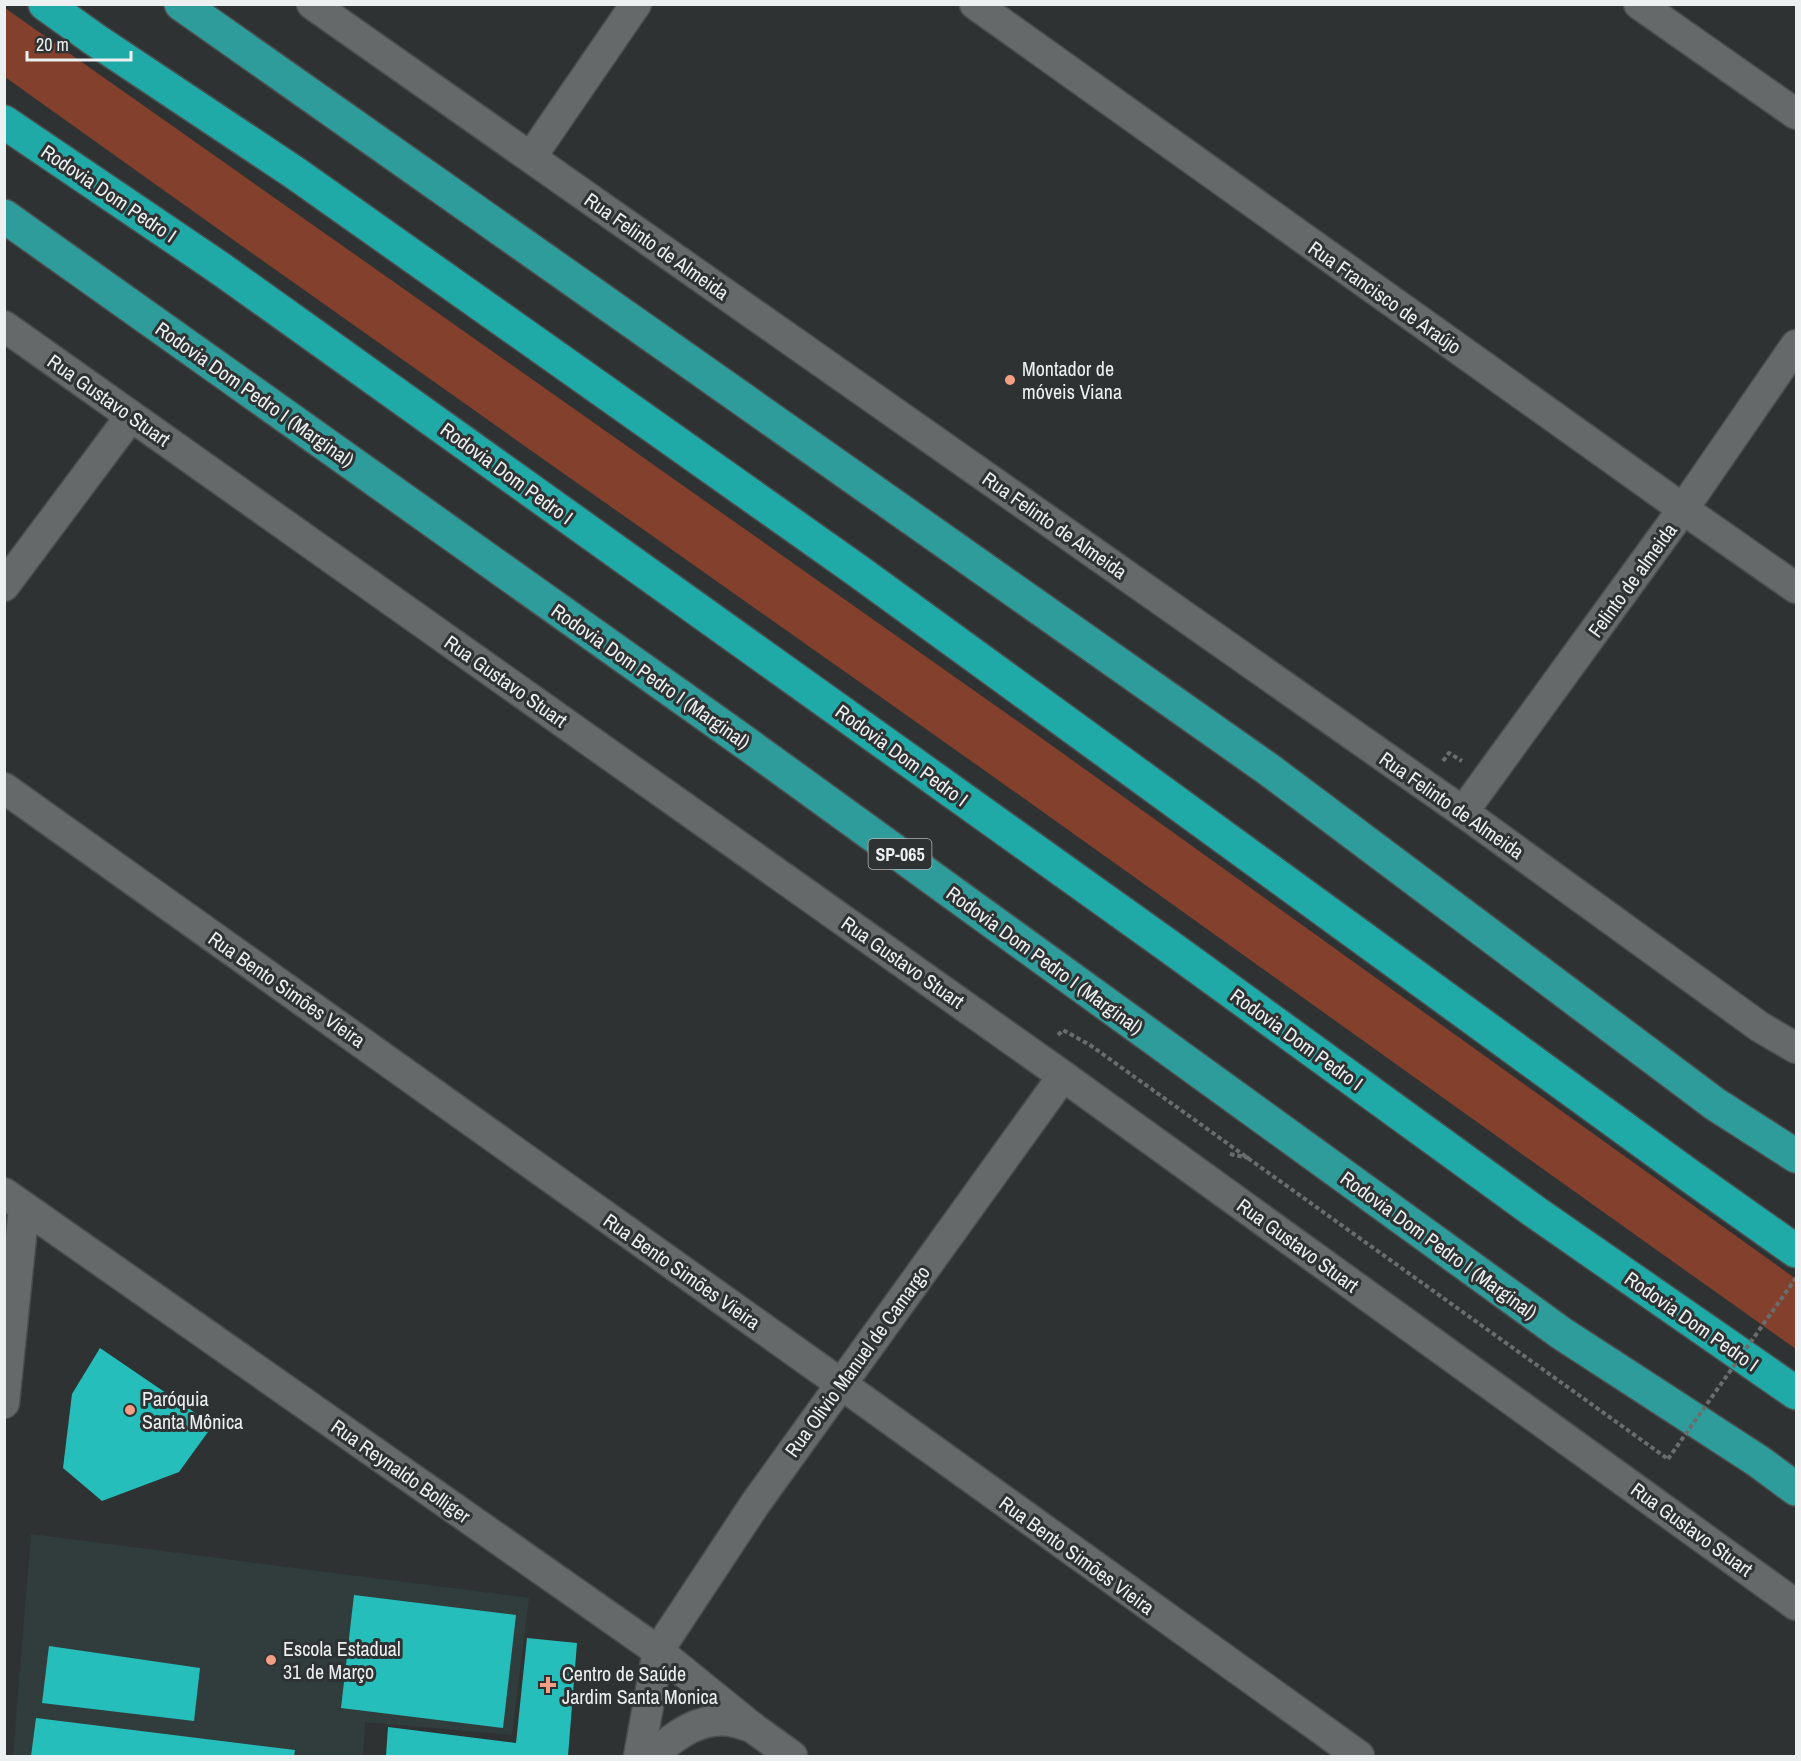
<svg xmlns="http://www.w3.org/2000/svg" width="1801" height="1761" viewBox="0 0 1801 1761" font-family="'Archivo Narrow',sans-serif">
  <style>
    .built { fill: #313d3d }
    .green { fill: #83402c }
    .building { fill: #25bebb }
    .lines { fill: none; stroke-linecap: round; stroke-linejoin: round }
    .minor-casing { stroke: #4a4d4d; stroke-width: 33 }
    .trunk-casing { stroke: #4a4d4d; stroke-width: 36 }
    .motorway-casing { stroke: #4a4d4d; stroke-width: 36 }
    .path { stroke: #6a6d6d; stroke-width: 4; stroke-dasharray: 4.5 3; stroke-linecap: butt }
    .minor { stroke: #656969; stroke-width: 30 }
    .trunk { stroke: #2d9c9a; stroke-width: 33 }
    .motorway { stroke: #1fa9a7; stroke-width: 33 }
    .path-bridge { stroke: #6a6d6d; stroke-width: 4; stroke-dasharray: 4.5 3; stroke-linecap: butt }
    .poi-dot { fill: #f39f85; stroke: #2e3232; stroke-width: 2 }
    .labels { text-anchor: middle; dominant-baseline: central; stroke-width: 6; stroke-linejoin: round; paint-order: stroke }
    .shield { fill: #2e3232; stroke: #b4b7b7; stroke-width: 1.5 }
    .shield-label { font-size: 18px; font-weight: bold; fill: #edf0f0 }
    .street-label { font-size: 20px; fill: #edf0f0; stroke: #2e3232 }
    .poi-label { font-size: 20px; fill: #edf0f0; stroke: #2e3232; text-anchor: start }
  </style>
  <rect width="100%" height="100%" fill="#2e3232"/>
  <path class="built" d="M31,1534l498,64 -17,137 -147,-13 -2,34h-350z"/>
  <path class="green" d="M5,8l1035,729 756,542v70c-264,-187 -527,-376 -791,-564 -333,-236 -668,-470 -1000,-708z"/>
  <g class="building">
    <path d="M100,1348l113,77 -34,47 -77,29 -39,-33 9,-74z"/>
    <path d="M354,1595l162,20 -13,113 -162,-20z"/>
    <path d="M527,1638l50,5 -9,113h-182l2,-29 128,16z"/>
    <path d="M49,1646l151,22 -6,53 -152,-18z"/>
    <path d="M36,1718l259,32 -1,6h-263z"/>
  </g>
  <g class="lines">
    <defs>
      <g id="minor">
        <path d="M312,4l1151,808 297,215 36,21"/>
        <path d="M975,4l708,505 113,79"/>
        <path d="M1639,4l157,110"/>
        <path d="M531,157l105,-153"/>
        <path d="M4,326l1059,750 733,529"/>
        <path d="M4,586l127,-170"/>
        <path d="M4,788l837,596 518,372"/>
        <path d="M1463,812l220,-303 113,-164"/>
        <path d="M4,1193l654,458 95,77 39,28"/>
        <path d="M4,1403l20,-195"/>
        <path d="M639,1756l19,-105 97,-147 308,-428"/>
        <path d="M653,1756c19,-19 46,-39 76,-35 7,1 16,4 23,6"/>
      </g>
      <g id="trunk">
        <path d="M181,4l1087,765 447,335 81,52"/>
        <path d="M4,216l739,525 818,592 197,128 38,28"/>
      </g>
      <g id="motorway">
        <path d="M45,4l49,35 201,134 563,398 832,605 106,75"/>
        <path d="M4,122l217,147 949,678 368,267 258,179"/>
      </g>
    </defs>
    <use href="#minor" class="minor-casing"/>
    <use href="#trunk" class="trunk-casing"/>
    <use href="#motorway" class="motorway-casing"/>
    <g class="path">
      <path d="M1443,761l6,-8 13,8"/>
      <path d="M1058,1035l5,-5 27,15 578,414"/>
      <path d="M1230,1154l19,4"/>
    </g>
    <use href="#minor" class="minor"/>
    <use href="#trunk" class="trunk"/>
    <use href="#motorway" class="motorway"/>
    <path class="path-bridge" d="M1668,1459l128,-181"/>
  </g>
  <g class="poi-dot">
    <circle cx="1010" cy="380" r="6"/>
    <circle cx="130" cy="1410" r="6"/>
    <circle cx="271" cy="1660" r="6"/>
    <path d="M545 1676h6v6h6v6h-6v6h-6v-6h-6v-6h6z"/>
  </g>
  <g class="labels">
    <rect class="shield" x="868.5" y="839" width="63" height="30" rx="4.5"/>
    <g class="shield-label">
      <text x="900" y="854">SP-065</text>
    </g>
    <g class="street-label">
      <text transform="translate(109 193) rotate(34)">Rodovia Dom Pedro I</text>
      <text transform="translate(657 246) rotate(35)">Rua Felinto de Almeida</text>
      <text transform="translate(1385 297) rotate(35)">Rua Francisco de Araújo</text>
      <text transform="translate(255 394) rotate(35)">Rodovia Dom Pedro I (Marginal)</text>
      <text transform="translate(109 400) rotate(35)">Rua Gustavo Stuart</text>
      <text transform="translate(507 473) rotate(36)">Rodovia Dom Pedro I</text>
      <text transform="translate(1055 525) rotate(35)">Rua Felinto de Almeida</text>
      <text transform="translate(1632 580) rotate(-54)">Felinto de almeida</text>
      <text transform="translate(651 676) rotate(35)">Rodovia Dom Pedro I (Marginal)</text>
      <text transform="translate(506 681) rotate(35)">Rua Gustavo Stuart</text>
      <text transform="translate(902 755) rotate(36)">Rodovia Dom Pedro I</text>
      <text transform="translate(1452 805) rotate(35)">Rua Felinto de Almeida</text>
      <text transform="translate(1045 960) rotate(36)">Rodovia Dom Pedro I (Marginal)</text>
      <text transform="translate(903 962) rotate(35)">Rua Gustavo Stuart</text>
      <text transform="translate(287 989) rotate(35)">Rua Bento Simões Vieira</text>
      <text transform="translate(1297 1039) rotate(36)">Rodovia Dom Pedro I</text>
      <text transform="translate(1298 1245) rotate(36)">Rua Gustavo Stuart</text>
      <text transform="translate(1439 1245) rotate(36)">Rodovia Dom Pedro I (Marginal)</text>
      <text transform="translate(682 1271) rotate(35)">Rua Bento Simões Vieira</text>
      <text transform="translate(1692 1321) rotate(35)">Rodovia Dom Pedro I</text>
      <text transform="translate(857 1361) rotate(-54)">Rua Olivio Manuel de Camargo</text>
      <text transform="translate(401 1471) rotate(35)">Rua Reynaldo Bolliger</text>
      <text transform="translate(1692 1529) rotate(36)">Rua Gustavo Stuart</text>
      <text transform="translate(1077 1555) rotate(36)">Rua Bento Simões Vieira</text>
    </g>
    <g class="poi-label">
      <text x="1022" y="368">Montador de<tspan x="1022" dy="23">móveis Viana</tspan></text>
      <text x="142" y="1398">Paróquia<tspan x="142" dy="23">Santa Mônica</tspan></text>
      <text x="283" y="1648">Escola Estadual<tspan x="283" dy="23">31 de Março</tspan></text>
      <text x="562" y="1673">Centro de Saúde<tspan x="562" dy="23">Jardim Santa Monica</tspan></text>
    </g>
  </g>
  <rect width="1801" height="1761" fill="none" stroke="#edf0f0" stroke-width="12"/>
  <path d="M27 51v9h104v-9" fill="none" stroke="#edf0f0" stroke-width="3"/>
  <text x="36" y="51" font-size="18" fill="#edf0f0" stroke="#2e3232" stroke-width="4.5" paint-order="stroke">20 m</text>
</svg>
